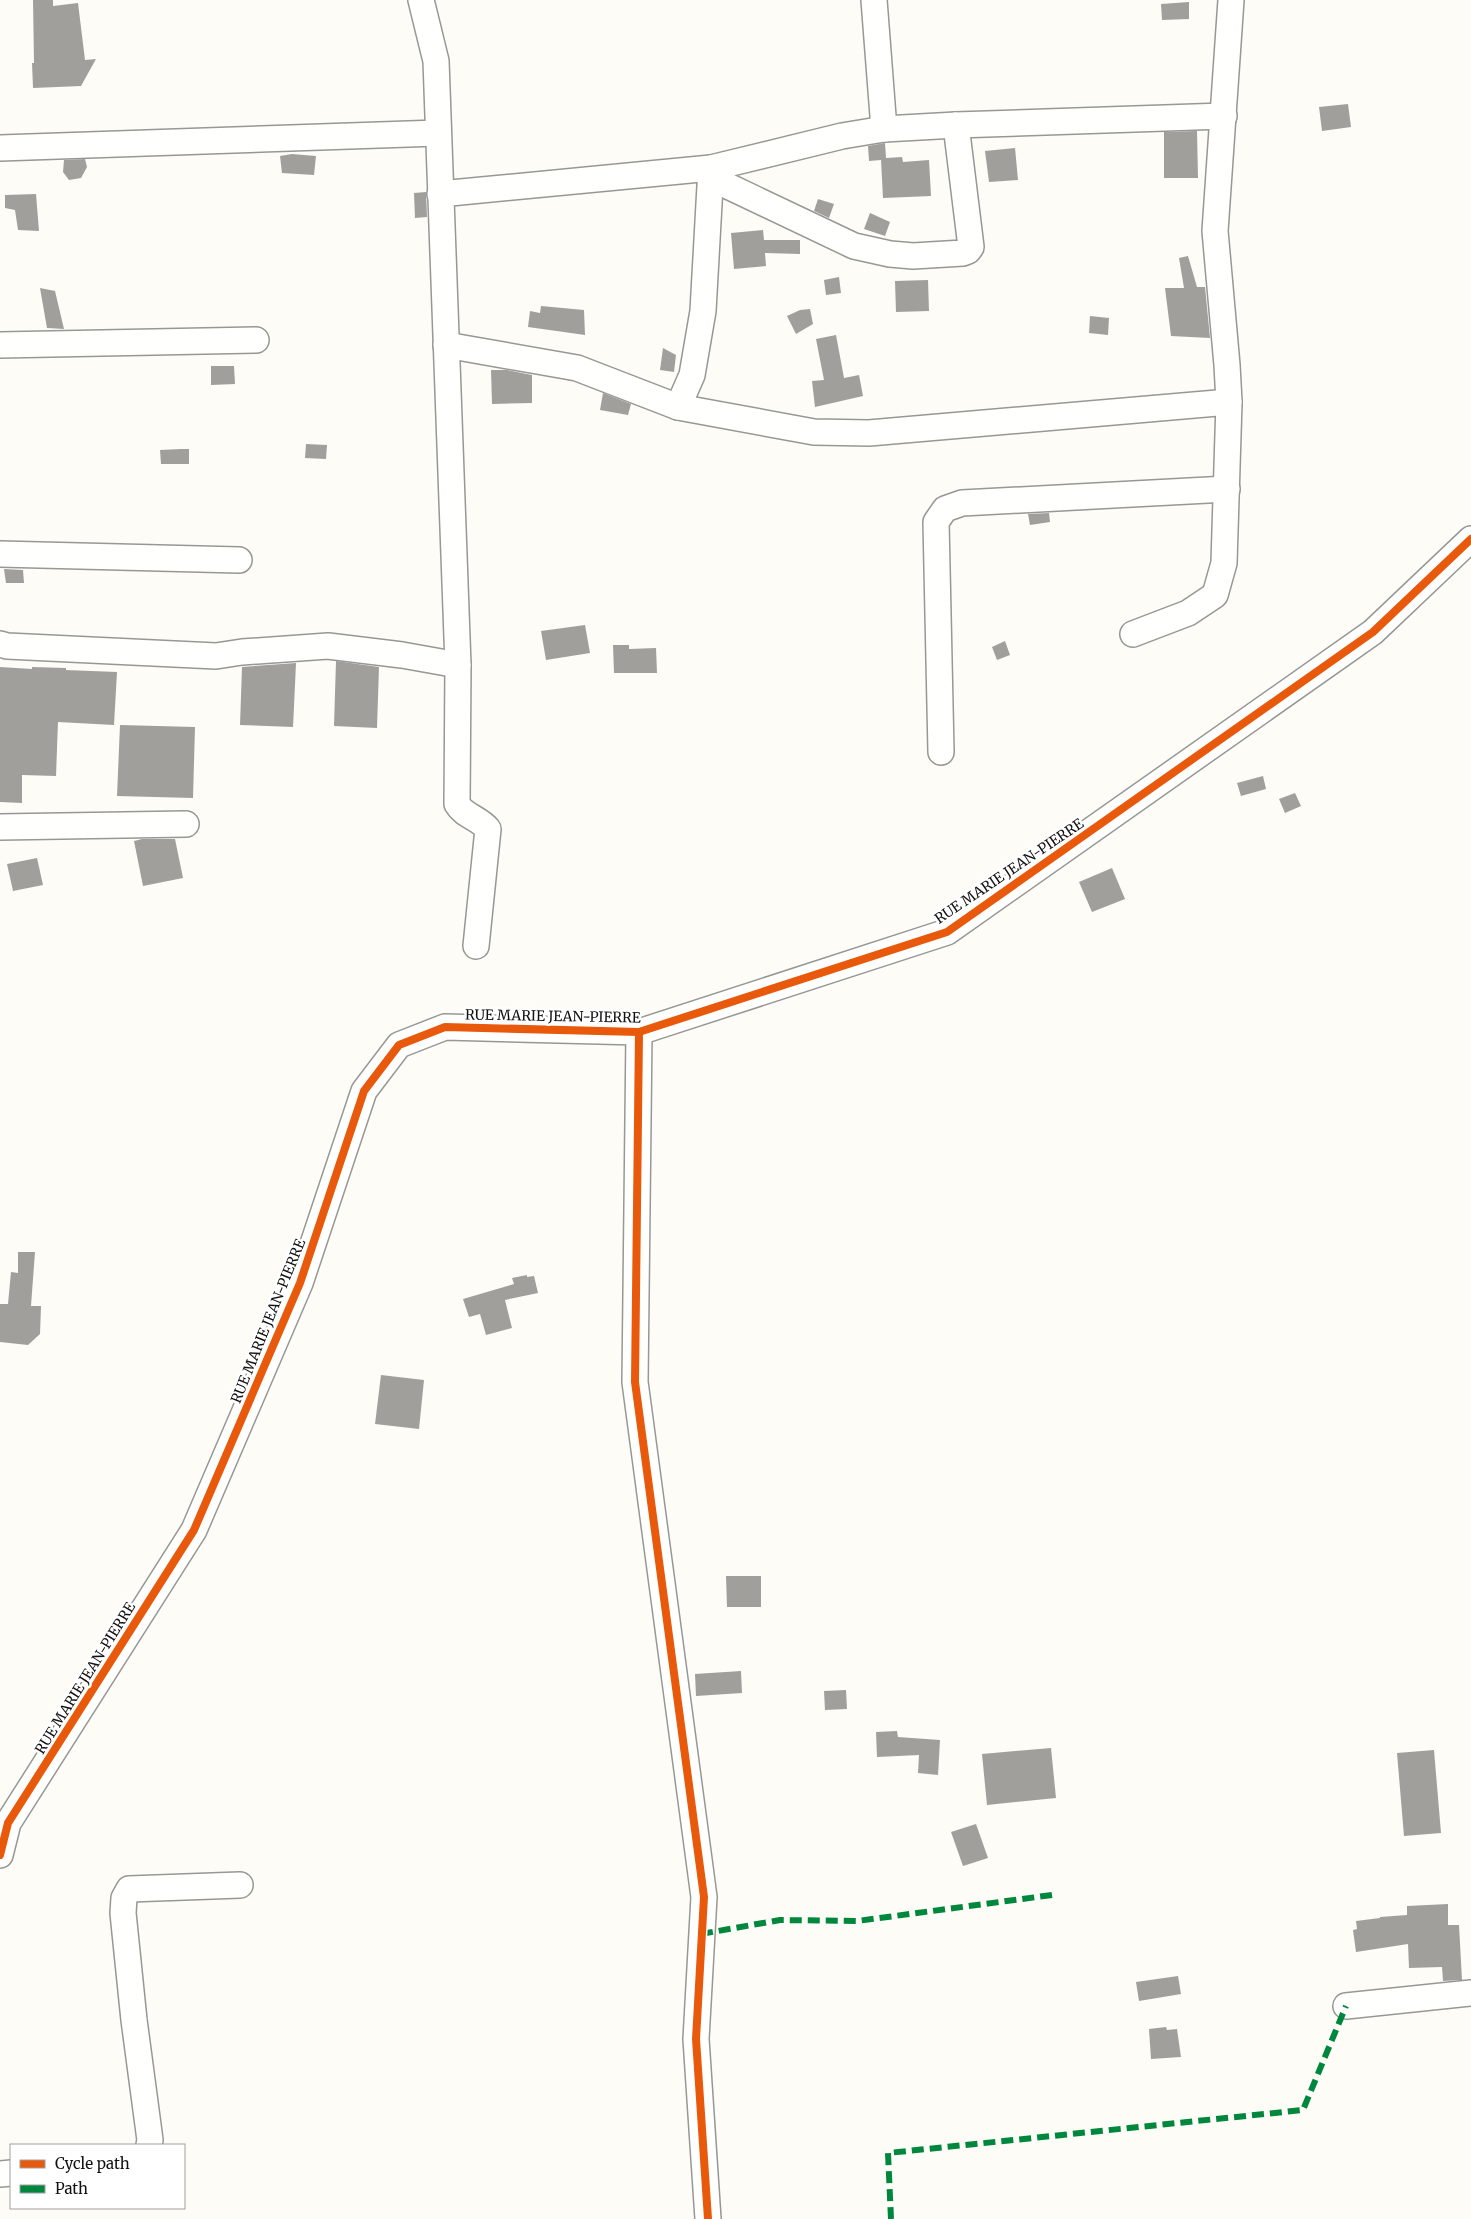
<svg xmlns="http://www.w3.org/2000/svg" width="1471" height="2219" viewBox="0 0 1471 2219" font-family="Merriweather,serif">
  <style>
    .building { fill: #a19f9c }
    .lines { fill: none; stroke-linecap: round; stroke-linejoin: round }
    .minor-casing { stroke: #979795; stroke-width: 28 }
    .minor { stroke: #fffffe; stroke-width: 25 }
    .quiet { stroke: #00873e; stroke-width: 6; stroke-dasharray: 12 6; stroke-linecap: butt }
    .cycleway-casing { stroke: #fff; stroke-width: 11 }
    .cycleway { stroke: #e8590c; stroke-width: 8 }
    .labels { text-anchor: middle; dominant-baseline: central; stroke-width: 5; stroke-linejoin: round; paint-order: stroke }
    .street-label { font-size: 14px; fill: #111; stroke: #fff }
  </style>
  <rect width="100%" height="100%" fill="#fdfcf7"/>
  <g class="building">
    <path d="M33,0h20v6l25,-3 7,57 11,-1 -15,27 -48,2 -1,-25h2z"/>
    <path d="M1189,2v17l-27,1 -1,-16z"/>
    <path d="M1348,104l3,23 -29,4 -3,-24z"/>
    <path d="M1197,131l1,47h-34v-46z"/>
    <path d="M885,143l1,15 16,-1 1,5 26,-2 2,36 -48,2 -2,-38 -12,1 -1,-15z"/>
    <path d="M1015,148l3,32 -29,2 -4,-31z"/>
    <path d="M292,154l24,2 -2,19 -32,-2 -2,-17z"/>
    <path d="M85,159l2,8 -6,11 -12,2 -6,-8 1,-12z"/>
    <path d="M426,192l1,25 -12,1 -1,-25z"/>
    <path d="M36,194l3,37 -21,-1 -3,-20 -10,-2v-13z"/>
    <path d="M818,199l16,5 -5,14 -15,-7z"/>
    <path d="M870,213l20,9 -5,14 -21,-7z"/>
    <path d="M763,230l1,10h36v14l-35,-1 1,13 -32,3 -3,-36z"/>
    <path d="M1188,256l9,31h8l5,51 -39,-2 -6,-48h19l-5,-30z"/>
    <path d="M839,277l2,16 -15,2 -2,-15z"/>
    <path d="M928,280l1,31 -33,1 -1,-31z"/>
    <path d="M40,288l15,3 9,38 -17,-1z"/>
    <path d="M541,306l43,4 1,25 -57,-8 2,-16 10,2z"/>
    <path d="M810,309l3,15 -17,10 -9,-18 13,-6z"/>
    <path d="M1090,316l19,2 -1,17 -19,-2z"/>
    <path d="M836,335l8,43 15,-3 4,21 -48,11 -3,-26 12,-1 -8,-41z"/>
    <path d="M663,348l13,7 -2,17 -14,-2z"/>
    <path d="M211,366h23l1,18 -24,1z"/>
    <path d="M491,370h16l25,5v28l-40,1z"/>
    <path d="M603,393l28,11 -3,11 -28,-5z"/>
    <path d="M306,444l21,1 -1,14 -21,-1z"/>
    <path d="M181,449h8v15h-28l-1,-14z"/>
    <path d="M1049,513l1,9 -20,3 -2,-11z"/>
    <path d="M4,569l19,1 1,13h-18z"/>
    <path d="M585,625l5,28 -44,7 -5,-29z"/>
    <path d="M1005,641l5,14 -13,5 -5,-13z"/>
    <path d="M613,645h16v4l27,-1 1,25h-43z"/>
    <path d="M336,661l43,6 -2,61 -43,-2z"/>
    <path d="M296,663l-3,64 -53,-2 2,-58z"/>
    <path d="M0,667l32,2v-2l34,1v2l51,2 -3,53 -56,-3 -2,54 -34,-1v28l-22,-1z"/>
    <path d="M120,725l75,2 -2,71 -76,-2z"/>
    <path d="M1263,776l3,13 -25,7 -4,-13z"/>
    <path d="M1295,793l6,13 -16,7 -6,-14z"/>
    <path d="M142,839h33l8,39 -40,8 -9,-45z"/>
    <path d="M37,858l6,27 -30,6 -6,-27z"/>
    <path d="M1112,868l13,31 -33,13 -13,-30z"/>
    <path d="M18,1252h17l-4,54h10l-1,28 -12,11 -28,-3v-38h8l3,-32 7,1z"/>
    <path d="M527,1275v2l7,-1 4,17 -33,7 7,28 -26,7 -6,-21 -11,3 -6,-18 51,-15 -2,-6z"/>
    <path d="M381,1375l43,5 -5,49 -44,-5z"/>
    <path d="M726,1576h35v31h-34z"/>
    <path d="M741,1671l1,22 -46,3 -1,-22z"/>
    <path d="M846,1690l1,19 -22,1 -1,-19z"/>
    <path d="M897,1731l1,6 42,3 -2,35 -20,-2 1,-18 -42,2 -1,-25z"/>
    <path d="M1051,1748l5,50 -69,7 -5,-51z"/>
    <path d="M1434,1750l7,83 -37,3 -7,-83z"/>
    <path d="M976,1824l12,34 -25,8 -12,-34z"/>
    <path d="M1448,1904v21h11l3,55 -19,1 -1,-14 -33,1 -1,-24 -52,8 -3,-22 4,-1 -1,-8 24,-3v-1l27,-2v-9z"/>
    <path d="M1178,1976l3,18 -42,7 -3,-19z"/>
    <path d="M1166,2027l1,3 10,-1 4,28 -30,2 -2,-30z"/>
  </g>
  <g class="lines">
    <defs>
      <g id="minor">
        <path d="M421,0l15,61 22,604 -1,139c7,12 22,14 31,25l-12,117"/>
        <path d="M874,0l10,129"/>
        <path d="M0,148l438,-15"/>
        <path d="M711,178l143,68 36,8 23,2 50,-3 5,-2 3,-4 -15,-122"/>
        <path d="M440,194l271,-26 131,-32 42,-7 72,-4 268,-9"/>
        <path d="M0,345l256,-5"/>
        <path d="M446,345l131,23 101,39 136,25 55,1 360,-31"/>
        <path d="M678,407l14,-32 11,-64 8,-143"/>
        <path d="M0,554l239,6"/>
        <path d="M1133,634l55,-21 27,-18 9,-32 5,-161 -2,-37 -12,-134 16,-231"/>
        <path d="M0,644l7,2 209,10 26,-4 86,-6 74,9 56,10"/>
        <path d="M941,752l-5,-230 9,-13 17,-6 265,-14"/>
        <path d="M0,827l186,-3"/>
        <path d="M639,1032l-4,350 69,515 -8,142 12,180"/>
        <path d="M0,1855l8,-32 186,-293 106,-247 64,-192 35,-46 46,-18 194,5 308,-100 426,-300 98,-93"/>
        <path d="M1346,2006l125,-13"/>
        <path d="M149,2145l1,-5 -16,-120 -11,-107 1,-15 5,-9 111,-4"/>
        <path d="M0,2174l11,-1"/>
      </g>
    </defs>
    <use href="#minor" class="minor-casing"/>
    <use href="#minor" class="minor"/>
    <g class="quiet">
      <path d="M701,1934l79,-14 77,1 195,-26"/>
      <path d="M891,2219l-3,-66 415,-43 43,-104"/>
    </g>
    <defs>
      <g id="cycleway">
        <path d="M639,1032l-4,350 69,515 -8,142 12,180"/>
        <path d="M0,1855l8,-32 186,-293 106,-247 64,-192 35,-46 46,-18 194,5 308,-100 426,-300 98,-93"/>
      </g>
    </defs>
    <use href="#cycleway" class="cycleway-casing"/>
    <use href="#cycleway" class="cycleway"/>
  </g>
  <g class="labels">
    <g class="street-label">
      <text transform="translate(1009 871) rotate(-34)">RUE MARIE JEAN-PIERRE</text>
      <text transform="translate(553 1016) rotate(1)">RUE MARIE JEAN-PIERRE</text>
      <text transform="translate(268 1321) rotate(-68)">RUE MARIE JEAN-PIERRE</text>
      <text transform="translate(85 1678) rotate(-58)">RUE MARIE JEAN-PIERRE</text>
    </g>
  </g>
  <rect x="10" y="2144" width="175" height="65" fill="#ffffff" stroke="#a0a0a0"/>
  <rect x="20" y="2160" width="25" height="8" fill="#e8590c" stroke="#a0a0a0"/>
  <text x="55" y="2169" font-size="15" fill="#111111">Cycle path</text>
  <rect x="20" y="2185" width="25" height="8" fill="#00873e" stroke="#a0a0a0"/>
  <text x="55" y="2194" font-size="15" fill="#111111">Path</text>
</svg>
